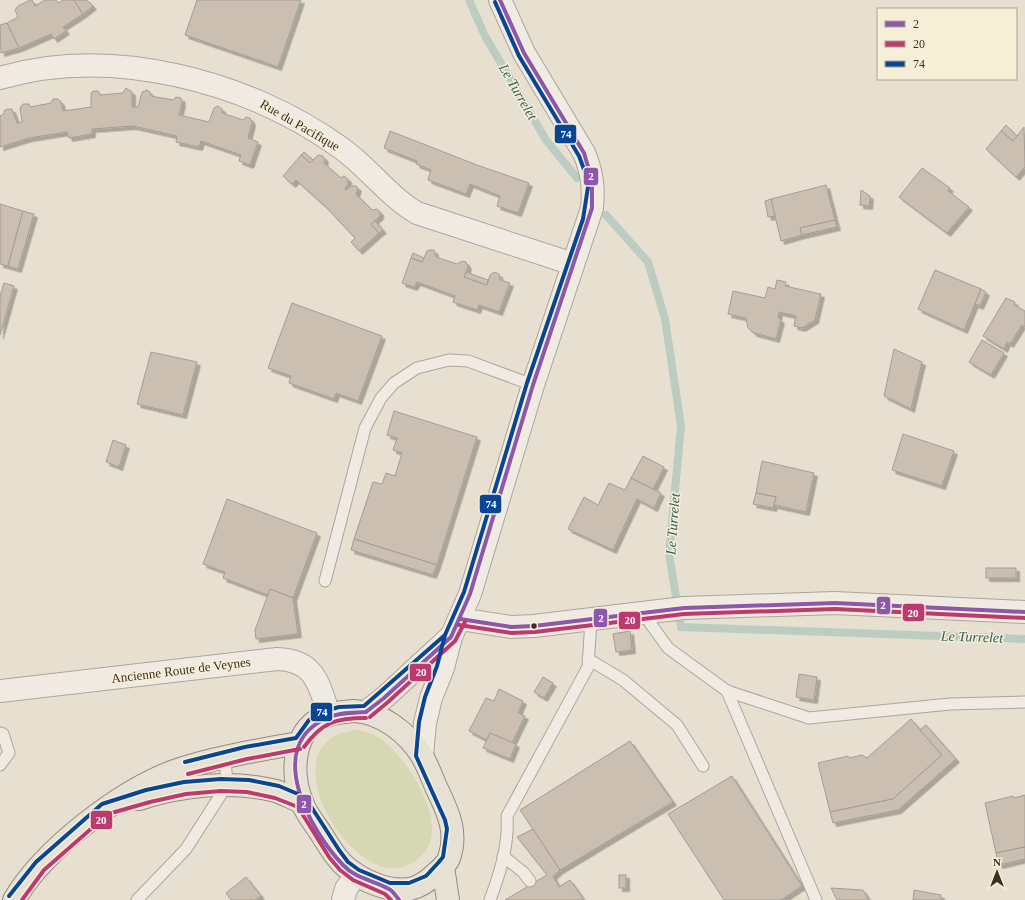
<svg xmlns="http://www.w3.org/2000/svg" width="1025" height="900" viewBox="0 0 1025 900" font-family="'Times New Roman',serif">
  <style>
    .green { fill: #d6d7b3 }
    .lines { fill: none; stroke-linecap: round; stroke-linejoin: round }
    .stream { stroke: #bcccc2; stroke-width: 8 }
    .building { fill: #cbbfb2; stroke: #a89c90; filter: url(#shadow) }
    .service-casing { stroke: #ada599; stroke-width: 13 }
    .minor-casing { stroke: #ada599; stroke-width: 24 }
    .primary-casing { stroke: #928b80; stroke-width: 24 }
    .service { stroke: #efebe3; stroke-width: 11 }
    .minor { stroke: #efebe3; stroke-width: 22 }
    .primary { stroke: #e6e1d4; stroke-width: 22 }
    .bus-1-casing { stroke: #f7eed8; stroke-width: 7 }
    .bus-2-casing { stroke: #f7eed8; stroke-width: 7 }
    .bus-3-casing { stroke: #f7eed8; stroke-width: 7 }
    .bus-1 { stroke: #8c57ac; stroke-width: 4 }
    .bus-2 { stroke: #bc3a70; stroke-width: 4 }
    .bus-3 { stroke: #064695; stroke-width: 4 }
    .bus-dot { fill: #3d2e20; stroke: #f7eed8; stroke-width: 1.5 }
    .labels { text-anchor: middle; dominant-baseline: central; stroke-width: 3; stroke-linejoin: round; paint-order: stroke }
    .street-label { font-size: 13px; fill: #3d2e20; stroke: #f7eed8 }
    .water-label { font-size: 14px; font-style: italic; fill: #2f5d5a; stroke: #f7eed8 }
    .line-badge { stroke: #f7eed8; stroke-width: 1.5 }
    .badge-label { font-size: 11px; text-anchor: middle; font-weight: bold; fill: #fff }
  </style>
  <defs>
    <filter id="shadow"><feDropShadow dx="3.5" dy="3.5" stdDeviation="0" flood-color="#0004"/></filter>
  </defs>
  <rect width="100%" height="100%" fill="#e7e0d1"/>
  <path class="green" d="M358,730c7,2 14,3 20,7 28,18 72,85 46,116 -7,8 -16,14 -26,15 -55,7 -132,-130 -40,-138z"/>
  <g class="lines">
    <g class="stream">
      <path d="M469,0l16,36 61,104 31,38"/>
      <path d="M606,215l42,47 17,57 16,107 -12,128 12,73 344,12"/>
    </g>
  </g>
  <g class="building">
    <path d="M30,0h2l3,6 10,-6h11l2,3 5,-3h11l9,14 -20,13 3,4 -12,8 -3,-5 -32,14 -12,-25 11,-6 -3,-7 3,-4z"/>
    <path d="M74,0h13l6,6 -10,8z"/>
    <path d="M197,0h104l-23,67 -93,-32z"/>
    <path d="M7,23l12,25 -18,5 -1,-28z"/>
    <path d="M126,88l6,4v15h6l4,-15 5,-2 3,2 1,4 22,4 3,-3 5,1 1,5 -3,12 30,7 5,-14 4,-2 4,3v4l21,7 3,-3 4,1 2,5 -4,15 10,4 -8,23 -11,-4 2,-6 -40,-14 -2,6 -23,-5 1,-6 -44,-10 -41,3v5l-23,4 -2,-6 -38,6 -29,9v-31l4,-2v-3l3,-2h5l5,14 5,-1 -2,-14 3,-4h6l1,3 21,-4 2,-4h5l3,3 2,9 28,-4v-14l2,-2h5l2,4 23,-2z"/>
    <path d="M1006,125l11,11 -4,5 -12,-10z"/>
    <path d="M1024,127l1,40 -9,10 -30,-28 15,-18 12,10z"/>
    <path d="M390,131l87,34 52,18 -11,30 -21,-7 3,-10 -30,-12 -4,10 -38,-14 3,-10 -15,-6 1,-3 -33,-13z"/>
    <path d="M304,152l9,8 -3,3 -9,-8z"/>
    <path d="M301,155l9,8 8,-8 5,1 2,4 -1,3 17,15 3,-2 4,3v5l-3,4 1,2 5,-4h5l2,2 -2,6 16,16 5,-1 3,3v4l-9,8 8,9 -20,18 -8,-9 4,-4 -28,-30 -31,-28 -4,4 -9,-8z"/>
    <path d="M922,168l28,20 -2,3 21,16 -22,26 -48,-36z"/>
    <path d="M826,185l9,35 -35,8 2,7 -21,6 -10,-42z"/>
    <path d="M861,190l9,6 -1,10 -9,-1z"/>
    <path d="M771,199l4,17 -7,1 -3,-16z"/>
    <path d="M0,204l23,7 -15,55 -8,-2z"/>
    <path d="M23,211l11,3 -16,55 -10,-3z"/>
    <path d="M835,220l2,7 -35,8 -2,-7z"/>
    <path d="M375,221l8,9 -4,3 -8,-9z"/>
    <path d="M430,250h4l2,7 21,7 5,-3 4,1 2,5 -4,10 23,8 3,-10 4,-3 5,2 1,6 10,3 -11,29 -20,-7 -2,5 -24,-8 2,-6 -38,-14 -3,5 -12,-4 9,-25 11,4 5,-11z"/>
    <path d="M413,253l11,5 -2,4 -11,-4z"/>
    <path d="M935,270l46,19 -17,41 -46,-21z"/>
    <path d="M466,272l22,8 -1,5 -23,-8z"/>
    <path d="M777,280l9,2 -1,4 36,8 -6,26 -13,8 -8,-2 2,-10 -17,-4 -1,6 3,2 -5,19 -22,-6 -6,-5 -2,-10 -18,-4 5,-23 32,7 3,-11 7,2z"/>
    <path d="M4,283l10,3 -14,49v-39z"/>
    <path d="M981,289l5,3 -6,14 -5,-2z"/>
    <path d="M1006,298l9,4 -1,3 11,6v16l-3,-2 -12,19 -3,-2 -3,7 -21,-13z"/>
    <path d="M292,303l90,33 -24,65 -22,-8 -2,6 -45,-16 2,-7 -23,-8z"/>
    <path d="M982,340l22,13 -13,22 -22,-13z"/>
    <path d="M894,349l28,13 -11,47 -27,-13z"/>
    <path d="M151,352l46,10 -14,53 -46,-11z"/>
    <path d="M394,411l83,26 -40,128 -83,-26 19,-57 9,2 4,-11 9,3 7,-23 -9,-3 4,-12 -10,-3z"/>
    <path d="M903,434l51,17 -12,35 -50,-16z"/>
    <path d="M113,440l13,5 -7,22 -13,-5z"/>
    <path d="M643,456l21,11 -11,22 -22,-11z"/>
    <path d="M762,461l52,12 -8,39 -32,-7 2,-8 -20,-4z"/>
    <path d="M631,478l30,15 -7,15 -17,-9 -24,51 -45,-21 16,-32 14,8 11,-22 16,7z"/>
    <path d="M756,493l20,4 -3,11 -20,-4z"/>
    <path d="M227,499l90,34 -24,65 -23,-9 -2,6 -45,-17 2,-6 -22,-8z"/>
    <path d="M354,539l83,26 -4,10 -82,-25z"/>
    <rect x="986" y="568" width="30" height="10"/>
    <path d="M270,589l23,9 5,36 -42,5 -1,-9z"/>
    <path d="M630,631l2,19 -16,2 -3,-18z"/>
    <path d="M799,674l18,3 -3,23 -18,-3z"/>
    <path d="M543,677l10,6 -9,15 -10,-6z"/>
    <path d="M499,689l24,12 -5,12 7,3 -13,27 -22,-10 -3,7 -18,-9 17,-33 8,3z"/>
    <path d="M911,719l31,36 -49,44 -63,13 -12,-49 30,-7 1,2 13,-3 5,3z"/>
    <path d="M926,725l30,34 -58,51 -65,13 -3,-11 63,-13 49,-44 -22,-25z"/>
    <path d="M490,733l26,11 -6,15 -27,-11z"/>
    <path d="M630,741l43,61 -113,68 -40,-60z"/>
    <path d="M732,776l70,110 -21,14h-57l-56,-86z"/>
    <path d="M1025,795v52l-29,6 -11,-50 28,-7 1,2z"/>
    <path d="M533,829l27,41 -7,6 6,11 11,-7 14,20h-79l42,-25 -30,-38z"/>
    <path d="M1025,847v12l-26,6 -3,-12z"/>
    <rect x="619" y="875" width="7" height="13"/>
    <path d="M246,877l15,19 -6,4h-24l-5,-7z"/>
    <path d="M831,888l32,2 6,10h-32z"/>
    <path d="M914,890l27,5v5h-28z"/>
  </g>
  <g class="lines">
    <defs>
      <g id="service">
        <path d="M325,581l40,-153 16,-30 13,-15 23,-15 32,-8 19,1 65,24"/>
        <path d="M647,614l3,9 18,25 59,43 82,27 141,-14 75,-2"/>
        <path d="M588,659l35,21 54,45 26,41"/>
        <path d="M727,691l89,209"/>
        <path d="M0,733l3,1 6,19 -9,12"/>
        <path d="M503,856l20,16 7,9"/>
        <path d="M137,900l49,-51 41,-64 -2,-27"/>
        <path d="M490,900c10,-27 19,-55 17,-84l81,-149 3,-47"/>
      </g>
      <g id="minor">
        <path d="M0,78c112,-33 248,3 341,70 28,20 47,48 76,65l156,51"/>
        <path d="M460,619l51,8 23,-1 150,-18 151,-5 190,9"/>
        <path d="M0,691l277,-32c38,1 42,25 52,56"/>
        <path d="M366,712l18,-14 66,-61"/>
        <path d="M422,755l3,-32 6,-25 12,-30 8,-31 19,-43 63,-209 59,-177c2,-21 0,-36 -8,-55l-60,-100 -24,-53"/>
        <path d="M343,900l3,-11 10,-14"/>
      </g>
      <g id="primary">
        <path d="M354,711c27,1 54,22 68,45 6,10 10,22 15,33 11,23 21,43 12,69 -2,6 -9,12 -14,16 -6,6 -16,13 -25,15 -23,3 -47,-8 -64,-22 -10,-8 -17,-21 -24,-32 -6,-10 -16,-21 -20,-33 -11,-27 -10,-69 19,-84 10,-5 22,-6 33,-7z"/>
        <path d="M139,799c43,-14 93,-19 137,-8 9,3 17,8 26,11"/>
        <path d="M443,867l5,33"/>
        <path d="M14,900c30,-51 107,-110 163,-130 38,-13 83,-20 122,-27"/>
      </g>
    </defs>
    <use href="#service" class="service-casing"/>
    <use href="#minor" class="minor-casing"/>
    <use href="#primary" class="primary-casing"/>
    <use href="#service" class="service"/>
    <use href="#minor" class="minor"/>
    <use href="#primary" class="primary"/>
    <defs>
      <g id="bus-1">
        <path d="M460,619l51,8 23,-1 150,-18 151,-5 190,9"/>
        <path d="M366,712l18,-14 67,-61 19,-43 63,-209 59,-177v-28l-8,-27 -60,-100 -24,-53"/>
        <path d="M366,712c-13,1 -27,0 -39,6 -64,28 -17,113 16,147 13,14 30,15 46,24 4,2 7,7 10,11"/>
      </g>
      <g id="bus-2">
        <path d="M459,625l52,8 24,-1 149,-18 151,-5 190,9"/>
        <path d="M370,717l18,-15 67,-61 10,-19"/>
        <path d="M304,747c18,-25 32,-29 62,-29"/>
        <path d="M188,774l59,-15 53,-10"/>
        <path d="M22,900l22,-30 64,-56 42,-12 36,-8 35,-3 26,1 28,6 23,9 31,50 11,13 13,10 32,14 6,6"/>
      </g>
      <g id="bus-3">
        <path d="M185,762l60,-15 51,-9 13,-18 9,-7 21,-6 25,-1 81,-71"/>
        <path d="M9,896l27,-34 66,-58 44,-14 38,-8 37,-3 28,1 30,6 26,11 34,53 9,12 11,8 31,13h19l17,-7 12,-13 5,-6 4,-28 -2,-9 -29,-64 3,-34 6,-25 12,-31 8,-31 19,-43 63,-209 56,-164 5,-32 -3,-15 -6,-16 -60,-100 -24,-54"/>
      </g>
    </defs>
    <use href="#bus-1" class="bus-1-casing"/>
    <use href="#bus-2" class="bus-2-casing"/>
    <use href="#bus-3" class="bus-3-casing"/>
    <use href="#bus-1" class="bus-1"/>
    <use href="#bus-2" class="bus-2"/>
    <use href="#bus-3" class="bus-3"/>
  </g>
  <circle class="bus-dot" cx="534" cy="626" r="3.5"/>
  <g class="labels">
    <g class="street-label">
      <text transform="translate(300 125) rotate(30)">Rue du Pacifique</text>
      <text transform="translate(181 670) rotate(-7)">Ancienne Route de Veynes</text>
    </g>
    <g class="water-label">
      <text transform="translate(518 92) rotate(60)">Le Turrelet</text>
      <text transform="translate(673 524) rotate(-86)">Le Turrelet</text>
      <text transform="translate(972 637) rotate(2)">Le Turrelet</text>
    </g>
  </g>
  <g class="line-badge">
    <rect x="554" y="124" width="23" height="20" rx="4" fill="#064695"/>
    <rect x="583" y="167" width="16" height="19" rx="4" fill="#8c57ac"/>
    <rect x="479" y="494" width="23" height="20" rx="4" fill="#064695"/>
    <rect x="876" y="596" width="15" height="19" rx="4" fill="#8c57ac"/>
    <rect x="902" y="603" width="23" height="19" rx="4" fill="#bc3a70"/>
    <rect x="593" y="608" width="15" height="20" rx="4" fill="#8c57ac"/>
    <rect x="618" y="611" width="23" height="19" rx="4" fill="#bc3a70"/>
    <rect x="409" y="663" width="23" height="19" rx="4" fill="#bc3a70"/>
    <rect x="310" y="702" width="23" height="20" rx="4" fill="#064695"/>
    <rect x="296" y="794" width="16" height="20" rx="4" fill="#8c57ac"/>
    <rect x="90" y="810" width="23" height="20" rx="4" fill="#bc3a70"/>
  </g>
  <g class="badge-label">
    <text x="566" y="138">74</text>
    <text x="591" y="180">2</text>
    <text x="491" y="508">74</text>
    <text x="883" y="609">2</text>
    <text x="913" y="617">20</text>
    <text x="601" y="622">2</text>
    <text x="630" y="624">20</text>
    <text x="421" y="676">20</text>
    <text x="322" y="716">74</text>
    <text x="304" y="808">2</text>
    <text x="101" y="824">20</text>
  </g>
  <rect x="877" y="8" width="140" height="72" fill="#f7eed8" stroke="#ada18e"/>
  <rect x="885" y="21" width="20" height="6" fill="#8c57ac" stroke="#ada18e"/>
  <text x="913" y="28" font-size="12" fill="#3d2e20">2</text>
  <rect x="885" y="41" width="20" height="6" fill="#bc3a70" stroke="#ada18e"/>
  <text x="913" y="48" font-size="12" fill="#3d2e20">20</text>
  <rect x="885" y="61" width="20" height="6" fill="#064695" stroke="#ada18e"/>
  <text x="913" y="68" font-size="12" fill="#3d2e20">74</text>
  <g transform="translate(997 872)" stroke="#f7eed8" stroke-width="3" paint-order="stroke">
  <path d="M0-3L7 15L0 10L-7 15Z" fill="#3d2e20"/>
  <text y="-6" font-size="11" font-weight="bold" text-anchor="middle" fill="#3d2e20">N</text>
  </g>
</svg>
